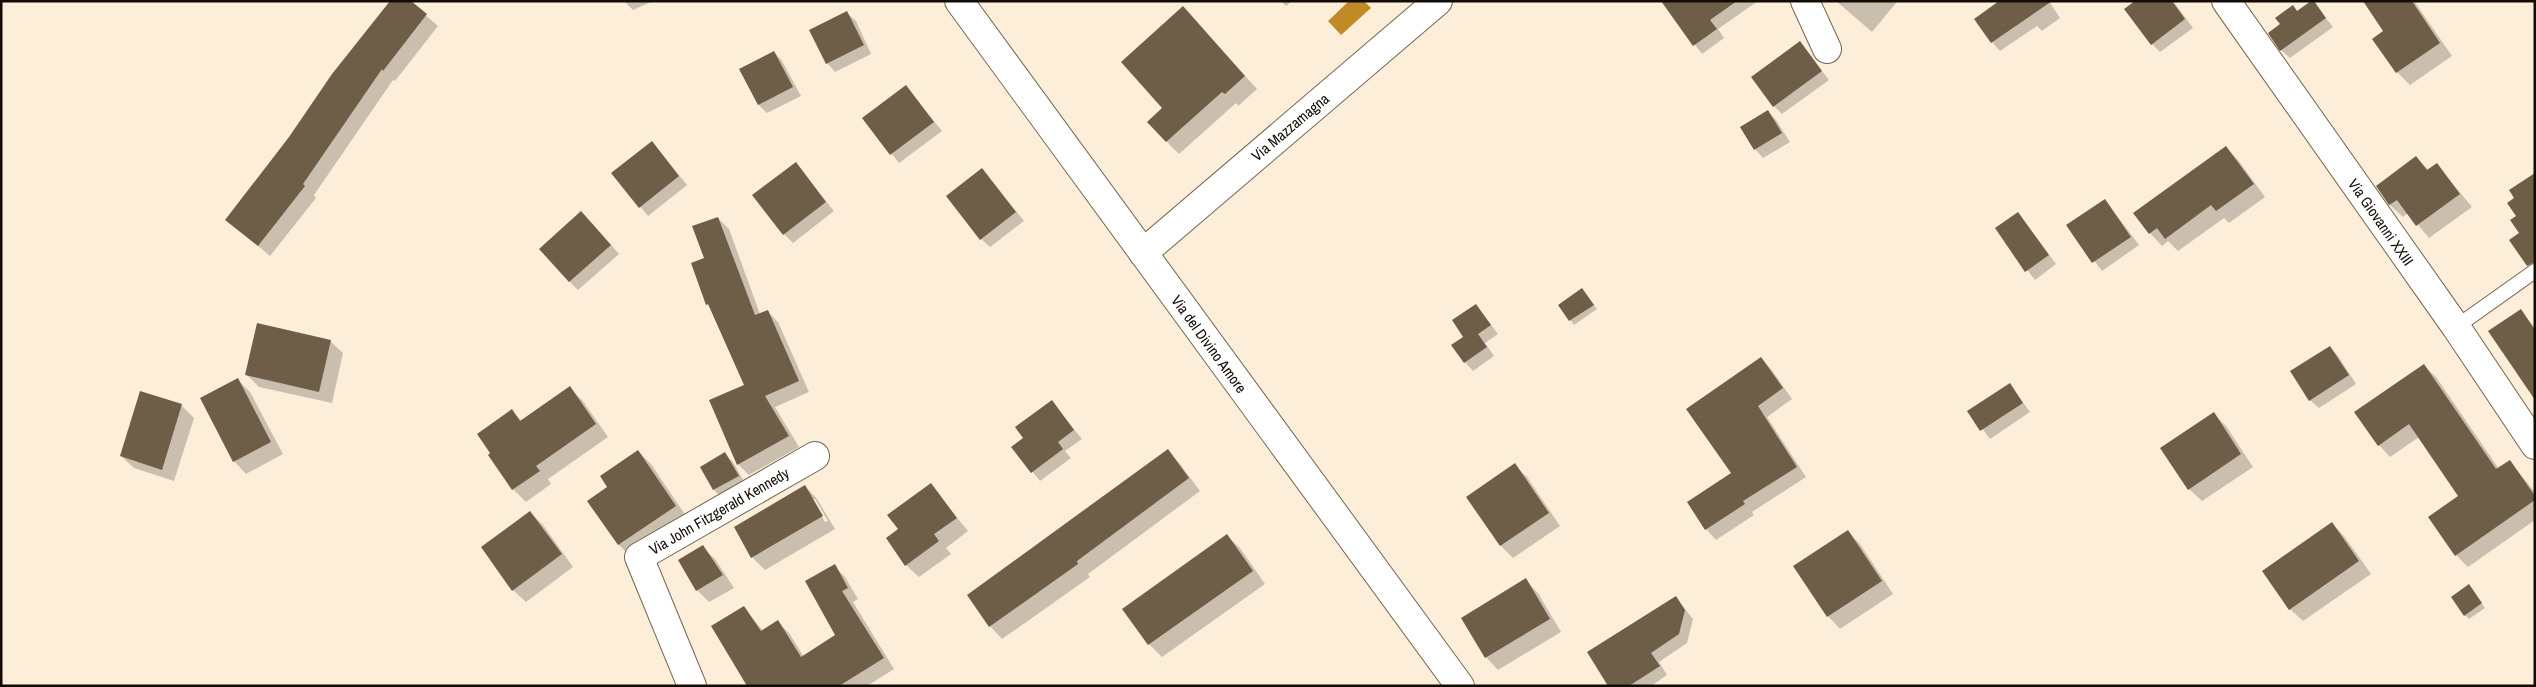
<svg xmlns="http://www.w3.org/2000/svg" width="2536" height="687" viewBox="0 0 2536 687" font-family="'Archivo Narrow',sans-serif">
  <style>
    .water { fill: #c28a27 }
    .shadow { fill: #0003; fill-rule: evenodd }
    .building { fill: #6e5e48 }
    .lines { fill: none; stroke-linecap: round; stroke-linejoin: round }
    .lane-casing { stroke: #74654f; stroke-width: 16 }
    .street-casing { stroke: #74654f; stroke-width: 30 }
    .secondary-casing { stroke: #74654f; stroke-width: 30 }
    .lane { stroke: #fff; stroke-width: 14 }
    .street { stroke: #fff; stroke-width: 28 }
    .secondary { stroke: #fff; stroke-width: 28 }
    .labels { text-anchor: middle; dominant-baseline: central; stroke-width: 4.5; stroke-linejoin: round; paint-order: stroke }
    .street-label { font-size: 15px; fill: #120c04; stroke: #fefefe }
  </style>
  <rect width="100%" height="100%" fill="#fdeeda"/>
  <path class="water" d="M1349,1h15l7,7 -30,27 -13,-14z"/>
  <g class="shadow">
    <path d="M409,1l29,25 -43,55 -2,-1 -79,115 2,3 -46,58 -43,-36z"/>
    <path d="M624,1h29l-20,9z"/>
    <path d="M1281,1h11l-6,5z"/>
    <path d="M1662,1h96l-40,28 6,9 -22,16z"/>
    <path d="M1836,1h59l1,2 -24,29z"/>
    <path d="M2049,1l11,17 -18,13 -5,-5 -37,25 -8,-9z"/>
    <path d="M2137,1h36l20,27 -33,24 -8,-8z"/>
    <path d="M2365,1h49l38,55 -42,29 -13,-13 -23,-33 11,-8z"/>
    <path d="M2313,2l20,25 -43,31 -9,-8 17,-38z"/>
    <path d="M1183,7l74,82 -19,17 -2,-3 -57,51 -12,-12 -4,-34z"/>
    <path d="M847,13l9,8 15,33 -36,18 -8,-9z"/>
    <path d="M1800,43l29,37 -47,34 -8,-8z"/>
    <path d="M774,52l8,9 19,35 -34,17 -8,-8 -19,-35z"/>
    <path d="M906,87l36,44 -43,32 -35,-45z"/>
    <path d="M1768,112l8,8 14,22 -27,16 -8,-9z"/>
    <path d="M652,142l35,43 -39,31 -36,-43z"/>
    <path d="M2225,147l13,13 27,37 -36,26 -5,-5 -46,33 -10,-10 -6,5 -12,-13z"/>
    <path d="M2416,158l13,12 8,-5 35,42 -43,31 -21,-25 -5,4 -13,-12 -13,-19z"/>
    <path d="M796,164l38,47 -41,32 -9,-9z"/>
    <path d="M982,169l42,52 -34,26 -9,-8z"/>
    <path d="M2105,200l34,45 -37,26 -34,-45z"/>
    <path d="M2018,213l38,51 -21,16 -39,-51z"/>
    <path d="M718,218l11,11 31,85 7,-3 11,11 31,70 -34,15 24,40 -50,28 -10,-10 -28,-65 35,-15 -34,-76 -5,-5z"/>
    <path d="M590,221l29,33 -41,36 -9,-9z"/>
    <path d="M1582,290l15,19 -23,16 -15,-20z"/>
    <path d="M1476,305l22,29 -13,9 9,13 -21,15 -8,-9 -1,-25z"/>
    <path d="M2520,310l15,18v63z"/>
    <path d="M330,341l13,12 -11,50 -73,-16 -12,-12z"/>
    <path d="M2330,347l8,9 18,28 -37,24 -9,-8z"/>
    <path d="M1761,358l10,11 21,30 -25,18 39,60 -54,35 2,3 -38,25 -10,-11 27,-56z"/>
    <path d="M2424,366l12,11 63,92 11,-7 25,30v28l-67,47 -12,-12 4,-59 -41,-59 -29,20 -11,-12z"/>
    <path d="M238,380l12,12 33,62 -37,20 -12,-13z"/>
    <path d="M2010,385l20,27 -40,27 -21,-28z"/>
    <path d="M569,388l13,12 26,37 -60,42 3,5 -25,18 -13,-13 -21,-36 20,-42 10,10z"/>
    <path d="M1052,402l30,37 -17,12 6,7 -31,23 -27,-34 12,-9z"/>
    <path d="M181,405l13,13 -20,63 -40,-13 -13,-12z"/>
    <path d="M2214,414l12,12 27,41 -51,34 -13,-12z"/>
    <path d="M638,451l13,13 37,55 -57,38 -12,-12 -30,-44 20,-13z"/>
    <path d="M1168,451l12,13 20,27 -112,83 2,3 -88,62 -12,-13z"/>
    <path d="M725,454l8,8 13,23 -24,13 -8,-8 -13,-23z"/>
    <path d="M1514,465l13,12 33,49 -47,32 -12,-12z"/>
    <path d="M930,485l38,46 -22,17 5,6 -32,23 -13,-12 -6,-35z"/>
    <path d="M805,486l12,13 18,30 -70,41 -13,-13 -17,-30zM812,499h3l13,22 -3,1z"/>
    <path d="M530,512l13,13 30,42 -47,35 -13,-12z"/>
    <path d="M2332,524l12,12 27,38 -68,47 -13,-12z"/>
    <path d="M1848,532l12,12 33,50 -53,35 -12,-13z"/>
    <path d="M1227,536l13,12 25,36 -103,73 -13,-13 -25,-35z"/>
    <path d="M702,547l13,12 19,29 -25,14 -12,-12z"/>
    <path d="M834,566l11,11 13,22 -5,3 41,67 -27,17h-119l-4,-78 19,23 15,-9 11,11 15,24 33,-21z"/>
    <path d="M1525,580l13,13 23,39 -63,38 -12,-13z"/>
    <path d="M2469,586l16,22 -16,11 -4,-4z"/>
    <path d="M1676,598l17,21 -6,24 -28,19 8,13 -16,11h-42z"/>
  </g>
  <g class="building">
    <path d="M390,1h21l16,13 -44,57 -1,-2 -79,115 2,2 -47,60 -33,-26 64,-83 43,-63z"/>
    <path d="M1661,1h76l-27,19 7,9 -24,17z"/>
    <path d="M1999,1h53l-61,42 -17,-24z"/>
    <path d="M2135,1h37l13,18 -34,26 -27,-36z"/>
    <path d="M2311,1h3l12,17 -46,33 -12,-18 12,-9 -5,-6 18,-13 4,6z"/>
    <path d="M2363,1h49l28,42 -44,30 -24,-34 11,-8z"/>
    <path d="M1183,6l62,70 -20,18 -3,-2 -56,50 -19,-20 15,-14 -41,-46z"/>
    <path d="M847,11l17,34 -38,19 -17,-34z"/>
    <path d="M1800,41l22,30 -49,36 -22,-30z"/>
    <path d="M774,51l19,36 -35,18 -19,-36z"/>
    <path d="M906,85l28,37 -44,33 -28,-37z"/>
    <path d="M1768,110l14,23 -28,17 -14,-23z"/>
    <path d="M652,141l27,35 -40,32 -28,-35z"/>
    <path d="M2226,146l28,38 -38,27 -5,-6 -46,34 -8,-11 -8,6 -16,-21z"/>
    <path d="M2416,156l11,14 10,-7 23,31 -44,32 -19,-26 -8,5 -13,-19z"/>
    <path d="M796,162l30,40 -43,33 -31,-40z"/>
    <path d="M982,168l34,44 -36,28 -34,-44z"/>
    <path d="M2535,173v89l-8,4 -18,-26 10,-7 -9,-13 6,-4 -9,-13 7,-5 -5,-8z"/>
    <path d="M2105,199l26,38 -39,26 -26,-38z"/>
    <path d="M581,211l30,34 -42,37 -30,-33z"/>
    <path d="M2018,212l31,43 -24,17 -30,-44z"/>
    <path d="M718,217l37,98 13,-5 31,71 -34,15 24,40 -52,29 -28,-65 35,-15 -36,-81 -2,1 -15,-42 13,-5 -12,-32z"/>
    <path d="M1582,288l12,17 -25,16 -11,-16z"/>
    <path d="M1476,304l15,21 -13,9 9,13 -23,16 -13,-18 12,-8 -11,-17z"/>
    <path d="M2521,309l14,21v70l-47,-69z"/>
    <path d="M257,323l74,17 -12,52 -74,-17z"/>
    <path d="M2330,346l19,29 -40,26 -19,-30z"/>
    <path d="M1761,357l22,31 -25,18 39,61 -54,34 2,3 -40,26 -18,-28 44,-29 -45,-64z"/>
    <path d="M2424,364l72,105 14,-9 25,36v4l-80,56 -27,-39 30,-21 -49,-72 -31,22 -24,-34z"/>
    <path d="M238,378l33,64 -38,20 -33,-64z"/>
    <path d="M2010,383l13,20 -43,28 -13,-20z"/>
    <path d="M570,386l26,38 -60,42 4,5 -28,19 -24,-35 2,-2 -13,-19 35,-25 8,12z"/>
    <path d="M140,391l42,13 -20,66 -42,-14z"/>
    <path d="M1052,400l22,30 -16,12 5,7 -32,24 -20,-26 12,-9 -8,-11z"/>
    <path d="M2214,412l27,42 -53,36 -28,-42z"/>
    <path d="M1168,449l21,29 -112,83 1,3 -89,63 -22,-32z"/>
    <path d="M638,450l38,56 -58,39 -31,-44 20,-14 -7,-11z"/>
    <path d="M725,452l14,24 -26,14 -13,-23z"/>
    <path d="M1515,463l34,50 -49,33 -34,-49z"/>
    <path d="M931,483l26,35 -23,16 5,7 -34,25 -19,-28 12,-9 -11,-14z"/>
    <path d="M805,485l18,31 -72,42 -17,-31z"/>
    <path d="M530,511l32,43 -50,37 -31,-44z"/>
    <path d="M2332,522l27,39 -70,49 -27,-39z"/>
    <path d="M1848,530l34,51 -55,36 -34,-51z"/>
    <path d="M1227,534l26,37 -105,74 -26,-36z"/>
    <path d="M703,545l20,30 -27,16 -18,-31z"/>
    <path d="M835,564l13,24 -6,3 42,67 -45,28h-92l-36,-60 33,-20 17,25 17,-11 23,37 34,-22 -30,-54z"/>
    <path d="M1526,578l24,41 -65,39 -24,-40z"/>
    <path d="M2469,584l13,19 -18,13 -13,-19z"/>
    <path d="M1676,596l9,14 -6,24 -28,19 9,13 -31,20h-21l-21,-34z"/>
  </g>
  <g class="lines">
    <defs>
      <path id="lane" d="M2456,327l79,-56"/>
      <g id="street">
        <path d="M1805,1l22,48"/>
        <path d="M2226,1l230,326 79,118"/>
        <path d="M1143,253l295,-252"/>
        <path d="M692,686l-53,-129 176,-101"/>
      </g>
      <path id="secondary" d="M959,1l501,685"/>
    </defs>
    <use href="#lane" class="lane-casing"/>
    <use href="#street" class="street-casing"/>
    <use href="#secondary" class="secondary-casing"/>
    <use href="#lane" class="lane"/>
    <use href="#street" class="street"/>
    <use href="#secondary" class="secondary"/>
  </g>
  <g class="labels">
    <g class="street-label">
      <text transform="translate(1290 127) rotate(-40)">Via Mazzamagna</text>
      <text transform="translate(2381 222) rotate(55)">Via Giovanni XXIII</text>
      <text transform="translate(1209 344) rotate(54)">Via del Divino Amore</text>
      <text transform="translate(719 511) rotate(-30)">Via John Fitzgerald Kennedy</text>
    </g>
  </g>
  <rect width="2536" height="687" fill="none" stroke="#120c04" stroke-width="5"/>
</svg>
